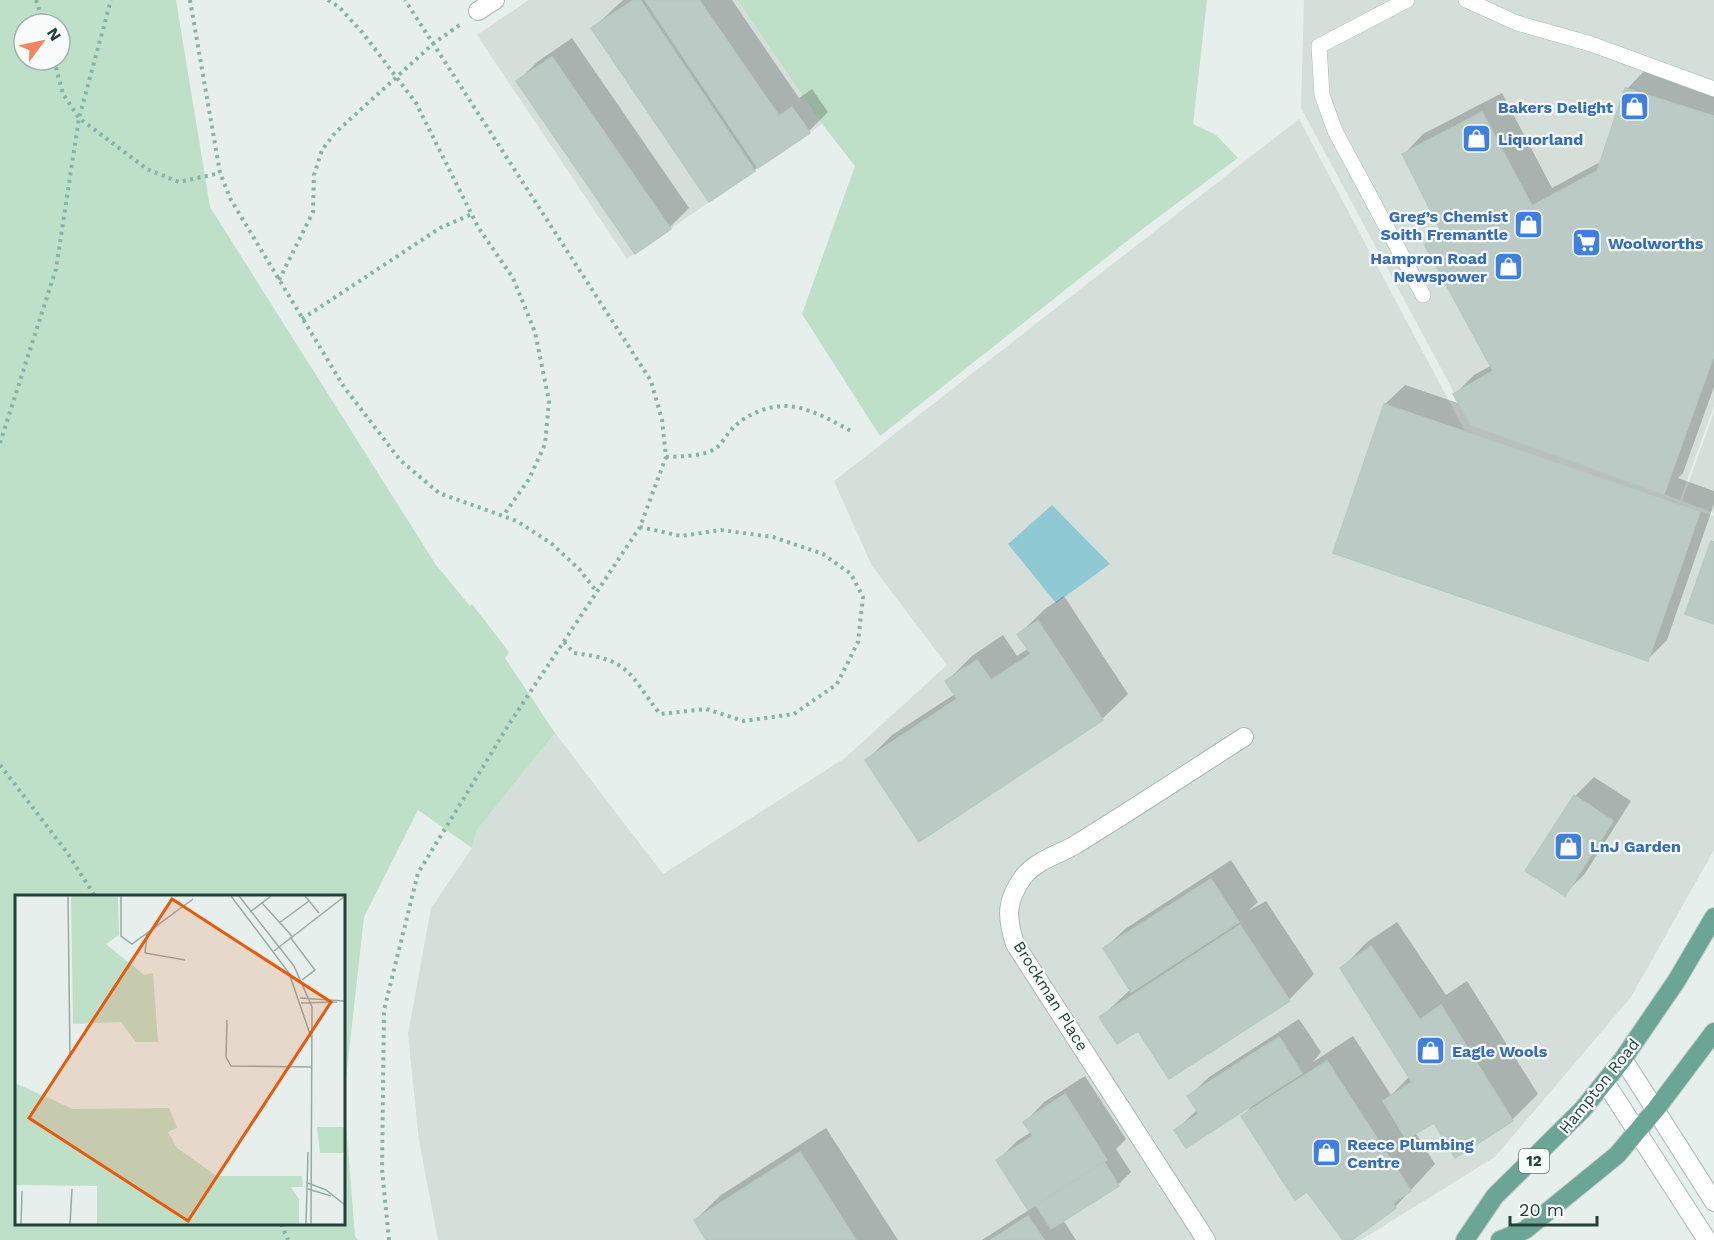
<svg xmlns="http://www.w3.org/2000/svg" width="1714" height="1240" viewBox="0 0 1714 1240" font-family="'Work Sans',sans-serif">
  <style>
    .built { fill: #d4dfda }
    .green { fill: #bfe0c8; fill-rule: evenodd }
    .water { fill: #8ec9d4 }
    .shadow { fill: #0003 }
    .building { fill: #bbcac4; stroke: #b8c9c2; stroke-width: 1.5 }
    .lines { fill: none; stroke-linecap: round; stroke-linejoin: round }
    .service-casing { stroke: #a8b8b2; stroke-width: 16 }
    .minor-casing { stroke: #a8b8b2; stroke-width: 20 }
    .tertiary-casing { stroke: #a8b8b2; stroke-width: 20 }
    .primary-casing { stroke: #c2cac8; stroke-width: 20 }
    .path { stroke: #86b3a5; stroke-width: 4; stroke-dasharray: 3 4.5; stroke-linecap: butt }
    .service { stroke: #fff; stroke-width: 15 }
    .minor { stroke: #fff; stroke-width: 18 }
    .tertiary { stroke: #fff; stroke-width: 18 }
    .primary { stroke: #6aa596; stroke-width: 18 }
    .labels { text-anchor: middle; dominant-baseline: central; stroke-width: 4.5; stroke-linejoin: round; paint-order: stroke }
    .shield { fill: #f7fbf9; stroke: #637a73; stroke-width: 1.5 }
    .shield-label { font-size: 15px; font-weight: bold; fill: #24423a }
    .shop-label { font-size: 16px; font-weight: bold; fill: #366cbe; stroke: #f7fbf9; text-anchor: start }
    .street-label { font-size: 16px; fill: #24423a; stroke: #f7fbf9 }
    .inset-road { fill: none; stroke: #98aaa4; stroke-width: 1.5 }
    .view { fill: #e8590c; fill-opacity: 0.15; stroke: #e8590c; stroke-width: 3 }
    .inset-edge { fill: none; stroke: #24423a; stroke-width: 3 }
  </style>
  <rect width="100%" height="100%" fill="#e6efeb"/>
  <g class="built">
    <path d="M529,0h208l85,124 -195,135 -150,-224z"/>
    <path d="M1304,0h410v406l-34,94 -209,-76 -170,-316z"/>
    <path d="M1299,119l166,312 249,85v334l-83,147 -136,160 -134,83h-923l-19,-99 -11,-107 23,-126 41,-60 5,-18 78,-97 108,141 182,-116 102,-93 -75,-99 -38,-85z"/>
    <path d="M1714,412v101l-32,-12z"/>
  </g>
  <g class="green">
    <path d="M0,0h176l34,207 226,358 34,41 2,-2 37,48 -4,6 50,75 -78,97 -5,18 -54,-38 -54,107 -20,180 11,139 3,4h-358zM24,24h36v36h-36zM16,896h328v328h-328z"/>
    <path d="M737,0h470l-14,124 23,11 22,23 -93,69 -265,209 -78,-122 53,-148 -33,-42z"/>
  </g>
  <path class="water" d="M1052,505l58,59 -54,39 -48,-59z"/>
  <g class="shadow">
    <path d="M623,0h109l67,98 13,-9 16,23 -19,19 -55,39 -161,-142z"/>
    <path d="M572,38l117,170 -19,19 -34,24 -118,-170 19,-19z"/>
    <path d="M1646,69l68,21v297l-31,86 -5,5 36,13v13l-47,136 -19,19 -313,-107 50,-148 20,-19 56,19 -6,-10 19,-19 18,-10 -66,-121 16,-15 -38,-75 19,-20 79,-41 50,95 50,-27 25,-72z"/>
    <path d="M1064,596l64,98 -26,25 -235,41 25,-25 63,-41 -8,-13 25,-25 31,-21 14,21 12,-8 -10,-14 26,-25z"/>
    <path d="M1594,777l37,24 -47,74 -20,19 11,-98z"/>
    <path d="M1231,860l27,42 -10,9 18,-10 48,73 -25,26 -150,29 -38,-12 30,-28 -26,-41 20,-19z"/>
    <path d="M1397,922l49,73 21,-14 71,113 -26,26 -78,1 -19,11 20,32 -40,43 -46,33h-4l-37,-50 -65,-74 13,-15 -80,29 22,-21 -9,-13 20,-19 90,-58 22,33 -8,10 40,-26 38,59 19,-19 -68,-108 25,-26z"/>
    <path d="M1085,1076l41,63 -10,10 15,23 -13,13 -55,35 13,20h-94l47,-30 -31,-50 19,-19 14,-9 -6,-10 19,-20z"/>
    <path d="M826,1128l72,112h-190l-13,-20 26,-25z"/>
  </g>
  <g class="building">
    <path d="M634,0h6l115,171 -46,31 -118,-174z"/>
    <path d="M645,0h54l80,116 13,-9 18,26 -52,35z"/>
    <path d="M552,57l119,172 -36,25 -119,-173z"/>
    <path d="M1625,88l89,28v239l-50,139 -193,-69 -18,-31 40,-23 -69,-127 19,-9 -41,-81 80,-42 50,94 65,-35z"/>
    <path d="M1384,404l316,108 -52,149 -315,-108z"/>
    <path d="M1711,541l3,1v82l-29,-10z"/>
    <path d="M1038,621l65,99 -184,122 -54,-82 92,-61 -12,-18 32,-21 14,20 40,-26 -14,-20z"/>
    <path d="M1574,795l39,26 -48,75 -40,-25z"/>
    <path d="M1211,879l28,43 -108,70 -28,-44z"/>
    <path d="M1240,925l50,76 -121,78 -31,-48 -21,13 -18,-27z"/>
    <path d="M1371,946l49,74 21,-15 72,116 -58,37 -21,-35 -28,16 -23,-38 29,-19 -72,-114z"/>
    <path d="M1279,1037l23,36 -116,75 -12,-18 25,-16 -12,-18z"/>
    <path d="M1327,1061l84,130 -18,12 3,5 -44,32h-9l-36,-48 -12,8 -54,-84z"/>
    <path d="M1065,1094l42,66 -79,50 -32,-50 37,-24 -10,-14z"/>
    <path d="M800,1152l56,88h-150l-12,-20z"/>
    <path d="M1104,1162l15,24 -68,43 -15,-24z"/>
    <path d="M1028,1216l16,24h-53z"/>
  </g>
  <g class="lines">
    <defs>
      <g id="service">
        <path d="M1407,0l-88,46 3,49 13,36 88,164"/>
        <path d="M1466,0l51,23 74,21 123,45"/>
      </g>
      <g id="minor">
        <path d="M478,11l17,-11"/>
        <path d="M1206,1240l-191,-296c-9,-28 -9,-44 9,-68 13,-16 34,-21 51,-31 57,-35 113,-72 169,-108"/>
      </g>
      <g id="tertiary">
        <path d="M1623,1059l91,143"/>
        <path d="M1605,1082l102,158"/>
      </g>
      <g id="primary">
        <path d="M1465,1240l30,-44 88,-87 40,-50 54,-79 37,-63"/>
        <path d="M1500,1240l25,-10 92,-75 39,-46 58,-77"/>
      </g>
    </defs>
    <use href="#service" class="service-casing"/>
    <use href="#minor" class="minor-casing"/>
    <use href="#tertiary" class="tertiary-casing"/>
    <use href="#primary" class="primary-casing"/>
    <g class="path">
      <path d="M36,0l8,24"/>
      <path d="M190,0l30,173 11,27 113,187 56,73 39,33 78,28 35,23 27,25 18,23"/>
      <path d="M328,0l11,7 23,25 54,71 62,124 35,51 22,54 14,69 -4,43 -16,35 -26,37"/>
      <path d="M54,60l9,34 16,24 68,51 32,13 41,-9"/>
      <path d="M279,280l34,-68 1,-37 8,-25 13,-17 99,-90 27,-19"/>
      <path d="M302,319l138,-91 32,-14"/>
      <path d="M0,443l56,-174 23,-151 32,-118"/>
      <path d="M666,457c15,-1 37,0 50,-9 7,-5 11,-15 18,-21 12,-12 33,-21 50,-21 24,0 48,15 69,26"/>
      <path d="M564,642l10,11c57,7 54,20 86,61l46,-5 38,12 50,-7 43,-30 21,-42 5,-45 -12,-23 -28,-20 -50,-17 -52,-7 -40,6 -41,-9"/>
      <path d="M0,765l66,86 29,45"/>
      <path d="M281,1224l7,16"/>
      <path d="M389,1240l-7,-71 2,-159 34,-137 93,-152 129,-194 26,-70 -4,-37 -11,-39 -246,-381"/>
    </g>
    <use href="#service" class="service"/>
    <use href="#minor" class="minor"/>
    <use href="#tertiary" class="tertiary"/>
    <use href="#primary" class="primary"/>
  </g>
  <defs>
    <symbol id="shop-square" viewBox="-11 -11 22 22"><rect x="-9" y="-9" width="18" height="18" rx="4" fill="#3f7fe0" stroke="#f7fbf9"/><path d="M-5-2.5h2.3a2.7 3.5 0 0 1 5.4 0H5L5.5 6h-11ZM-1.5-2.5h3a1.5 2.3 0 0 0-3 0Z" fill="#fff"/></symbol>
    <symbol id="supermarket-square" viewBox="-11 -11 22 22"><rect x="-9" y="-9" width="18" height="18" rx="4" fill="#3f7fe0" stroke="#f7fbf9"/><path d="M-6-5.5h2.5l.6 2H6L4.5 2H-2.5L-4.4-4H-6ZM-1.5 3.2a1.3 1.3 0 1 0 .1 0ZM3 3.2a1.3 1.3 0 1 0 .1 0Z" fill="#fff"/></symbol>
  </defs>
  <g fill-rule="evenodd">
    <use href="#shop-square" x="1618" y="90" width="33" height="33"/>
    <use href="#shop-square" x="1460" y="122" width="33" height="33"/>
    <use href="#shop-square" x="1512" y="208" width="33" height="33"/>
    <use href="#supermarket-square" x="1570" y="226" width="33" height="33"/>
    <use href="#shop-square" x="1492" y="250" width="33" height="33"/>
    <use href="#shop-square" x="1552" y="830" width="33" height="33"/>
    <use href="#shop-square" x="1414" y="1034" width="33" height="33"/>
    <use href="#shop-square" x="1310" y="1136" width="33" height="33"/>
  </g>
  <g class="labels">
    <rect class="shield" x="1519" y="1149" width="30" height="24" rx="4.5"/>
    <g class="shield-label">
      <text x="1534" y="1161">12</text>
    </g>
    <g class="shop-label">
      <text x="1613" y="107" text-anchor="end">Bakers Delight</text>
      <text x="1498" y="139">Liquorland</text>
      <text x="1508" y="216" text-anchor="end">Greg’s Chemist<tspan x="1508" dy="18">Soith Fremantle</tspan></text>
      <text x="1608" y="243">Woolworths</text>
      <text x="1487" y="258" text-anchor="end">Hampron Road<tspan x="1487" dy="18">Newspower</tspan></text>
      <text x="1590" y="846">LnJ Garden</text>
      <text x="1452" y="1051">Eagle Wools</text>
      <text x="1347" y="1144">Reece Plumbing<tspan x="1347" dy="18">Centre</tspan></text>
    </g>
    <g class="street-label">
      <text transform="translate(1051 996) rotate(58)">Brockman Place</text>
      <text transform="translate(1599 1086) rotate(-51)">Hampton Road</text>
    </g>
  </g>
  <g transform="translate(15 895)">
    <rect width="330" height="330" fill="#e6efeb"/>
    <path d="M56,1h47l1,39 -13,9 38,31 9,-2 5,69h-22l-15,-20 -48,2zM0,188l58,26 96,-1 8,20 -9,4 9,16 40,28h85l1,11h-12l8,12v25h-202v-38l-82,-1zM302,232h28v26h-25z" fill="#bfe0c8"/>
    <path class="inset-road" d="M53,1l2,162M106,1v40l11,8 15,-11M216,1l58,77 22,64M224,1l55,70 18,41 -1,217M290,1l14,17M247,8l30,33M235,17l21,-16M264,28l30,-22M275,42l25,33 -13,10M259,56l71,-55M170,65l-40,-7 2,-20 46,-34M285,103l44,3M286,108l36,-1M212,125l-1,37 5,9 80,1M293,288l18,7 19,15M293,294l23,7M6,329l1,-33M55,329l2,-35M291,329l2,-72"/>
    <path class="view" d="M157,4l159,103 -143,219 -159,-103z"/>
    <rect width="330" height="330" class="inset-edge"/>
  </g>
  <g transform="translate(42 42) rotate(57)"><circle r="28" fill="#f7fbf9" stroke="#a3b1ad" stroke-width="1.5"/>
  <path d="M0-4.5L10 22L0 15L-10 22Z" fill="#f4845f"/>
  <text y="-9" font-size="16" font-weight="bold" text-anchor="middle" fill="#24423a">N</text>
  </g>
  <path d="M1510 1216v9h87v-9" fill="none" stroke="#24423a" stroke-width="3"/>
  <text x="1519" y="1216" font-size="18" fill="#24423a" stroke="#f7fbf9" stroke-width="4.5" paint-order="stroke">20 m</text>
</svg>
